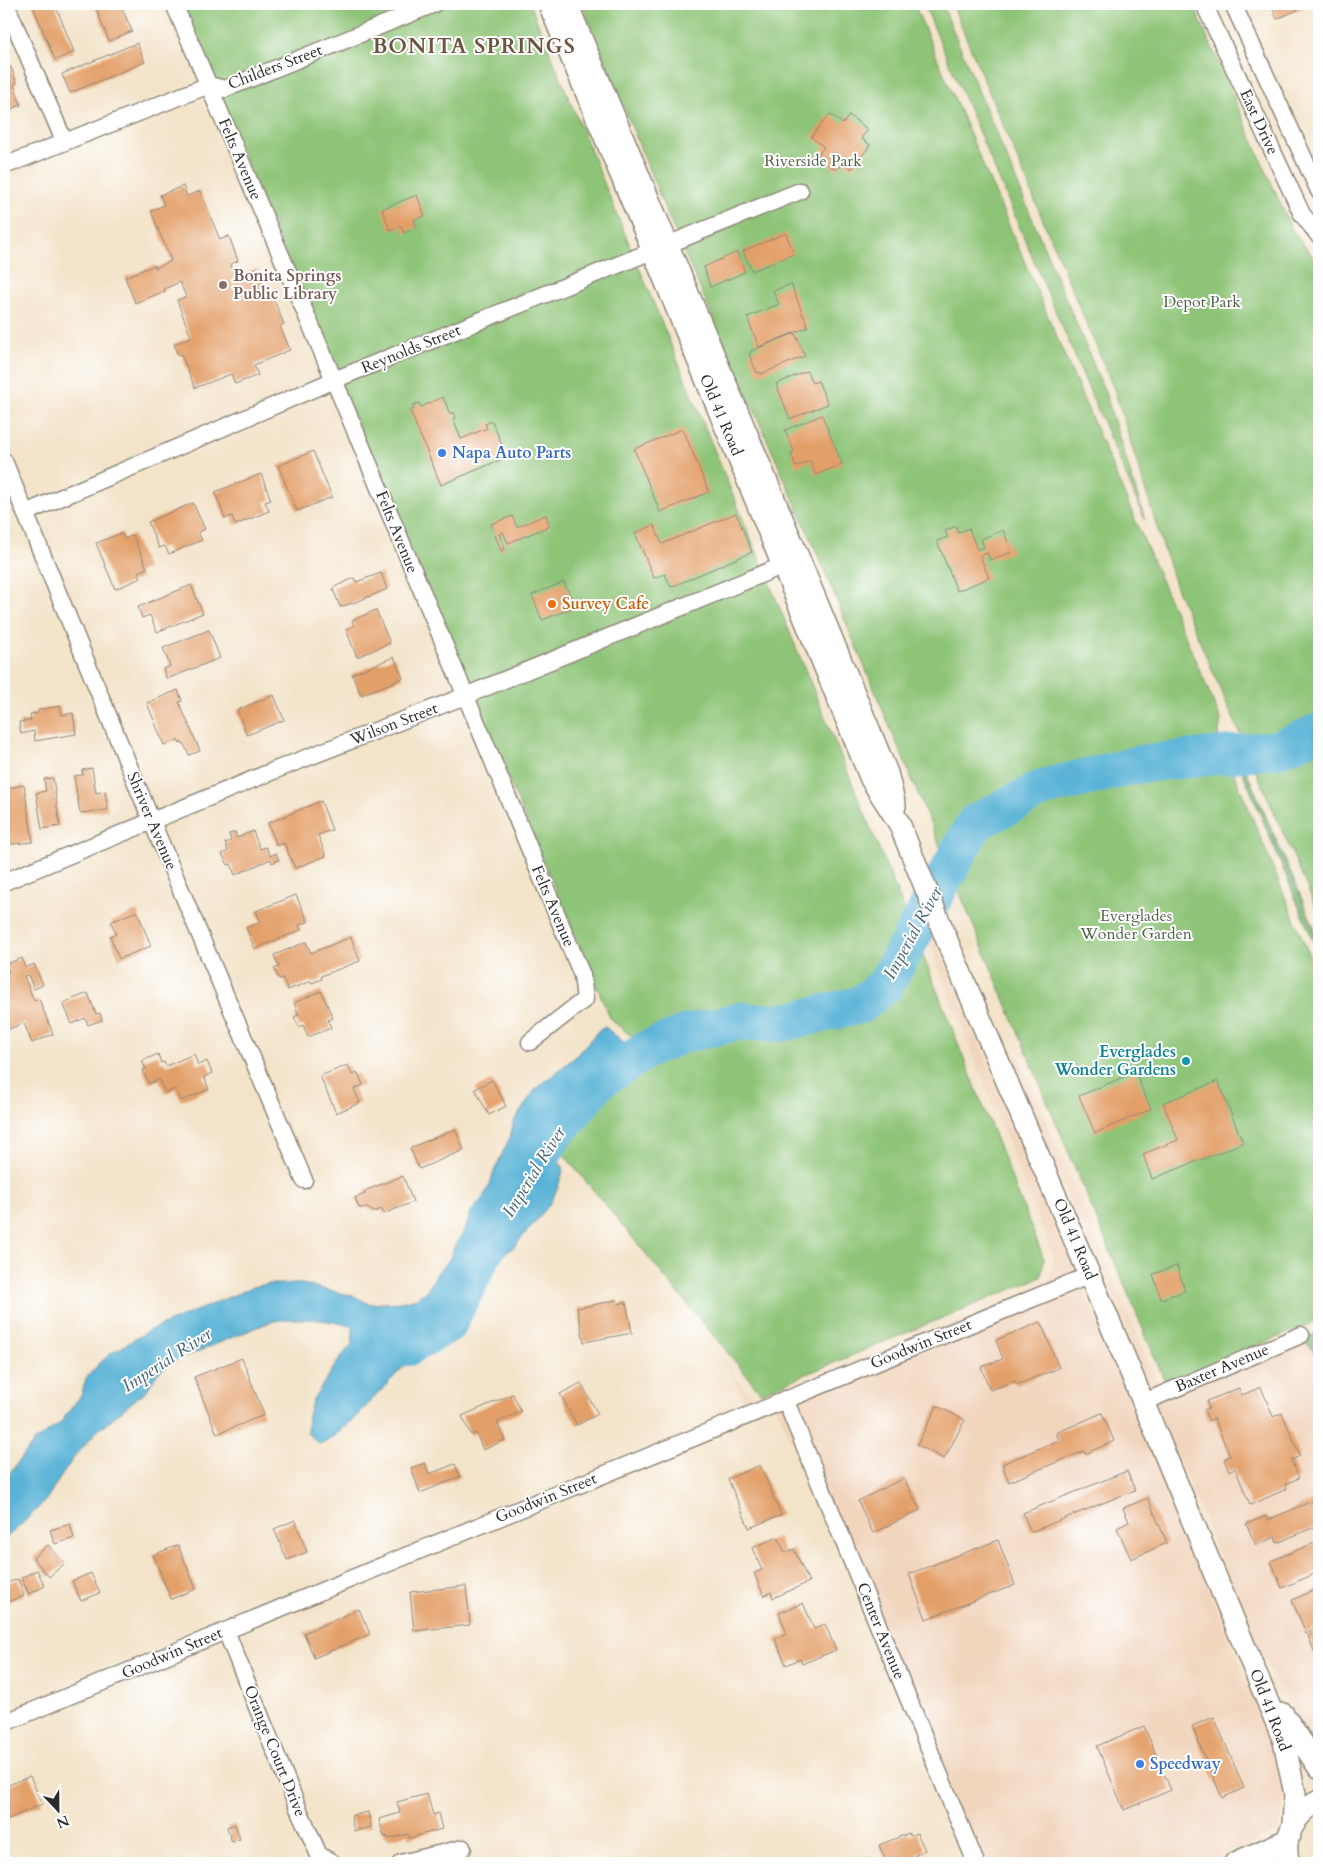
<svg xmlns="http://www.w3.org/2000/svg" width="1323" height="1867" viewBox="0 0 1323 1867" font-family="Cardo,serif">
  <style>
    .built { fill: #f1d5bd }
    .green { fill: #8ec477; stroke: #5c7851 }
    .forest { fill: #72aa68; stroke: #4e6a4a }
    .water { fill: #5ab3d7; stroke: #426f81 }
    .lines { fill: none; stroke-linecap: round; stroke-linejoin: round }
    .river { stroke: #5ab3d7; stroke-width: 38 }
    .building { fill: #e39f67 }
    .minor-casing { stroke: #8f877a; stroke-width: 19 }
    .tertiary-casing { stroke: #8f877a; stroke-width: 24 }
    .minor { stroke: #fff; stroke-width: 16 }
    .tertiary { stroke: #fff; stroke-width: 21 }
    .education-dot { fill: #8d6e63; stroke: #fff; stroke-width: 2 }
    .shop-dot { fill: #3f7fe0; stroke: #fff; stroke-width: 2 }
    .food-dot { fill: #e8710a; stroke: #fff; stroke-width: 2 }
    .culture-dot { fill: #0f9aa8; stroke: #fff; stroke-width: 2 }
    .labels { text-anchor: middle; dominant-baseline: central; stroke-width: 4; stroke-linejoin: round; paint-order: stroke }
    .street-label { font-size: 16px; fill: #2b2b2b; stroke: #fff }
    .park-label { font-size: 16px; fill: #4e6146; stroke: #fff }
    .education-label { font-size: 16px; font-weight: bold; fill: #785e54; stroke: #fff; text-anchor: start }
    .shop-label { font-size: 16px; font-weight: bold; fill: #366cbe; stroke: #fff; text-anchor: start }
    .food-label { font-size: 16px; font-weight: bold; fill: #c56008; stroke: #fff; text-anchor: start }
    .culture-label { font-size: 16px; font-weight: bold; fill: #0d838f; stroke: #fff; text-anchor: end }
    .water-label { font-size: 18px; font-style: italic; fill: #3e6170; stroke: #fff }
    .district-label { font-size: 21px; font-weight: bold; letter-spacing: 1px; fill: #6b5440; stroke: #fff }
  </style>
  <rect width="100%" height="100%" fill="#fff"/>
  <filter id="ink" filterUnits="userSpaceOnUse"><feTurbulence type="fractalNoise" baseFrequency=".02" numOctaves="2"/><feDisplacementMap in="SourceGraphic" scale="10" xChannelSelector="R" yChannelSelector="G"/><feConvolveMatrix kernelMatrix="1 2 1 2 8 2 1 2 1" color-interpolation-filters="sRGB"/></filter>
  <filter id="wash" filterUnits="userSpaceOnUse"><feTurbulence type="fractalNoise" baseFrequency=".0096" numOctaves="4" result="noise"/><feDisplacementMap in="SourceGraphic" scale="20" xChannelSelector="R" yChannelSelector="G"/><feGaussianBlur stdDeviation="1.12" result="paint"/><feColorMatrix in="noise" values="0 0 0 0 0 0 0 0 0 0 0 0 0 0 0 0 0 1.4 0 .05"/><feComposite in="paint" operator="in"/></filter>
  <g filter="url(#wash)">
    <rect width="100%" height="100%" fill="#f3e3c9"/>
    <g class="built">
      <path d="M926,918l154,361 193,465 11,50 -2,25 -4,6 2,2 -1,4 -73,32h-230l-203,-464 -25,11 -21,-44 27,33 5,3 286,-115 4,-4 5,-21 -1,-6 -131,-329z"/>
      <path d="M1004,1048l15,8 141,334 133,-47h14l12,15v391l-24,-36 -36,-62 -159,-380z"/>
    </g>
    <g class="green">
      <path d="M179,4h351l384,929 130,326 -3,18 -280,116 -210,-254 48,-58 48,-33 -36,-28z"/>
      <path d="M582,4h332l307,716 -7,36 12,-2 93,225v341l-153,64 -356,-847 -145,-328z"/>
      <path d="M924,4h18l163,388 40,128z"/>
      <path d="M952,4h241l98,224 28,37v650l-144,-330 -61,-196z"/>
    </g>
    <g class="forest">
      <path d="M1238,761h4l77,177v17z"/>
      <path d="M1319,1332v26l-12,-14 -14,-1z"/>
    </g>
    <path class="water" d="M605,1027l26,21 -39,26 -50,60v9l22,25 -7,22 -8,15 -34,41 -38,28 -12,13 -32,58 -11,13 -17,7 -47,50 -24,21 -14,8 -13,-11 1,-18 5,-16 28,-42 11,-13 1,-17c-24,-8 -59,-11 -83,-5l-100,41 -13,11 -10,16 -52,43 -23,27 -27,41 -24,24 -17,14v-59l30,-38 26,-19 22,-29 4,-16 12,-13 12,-11 40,-24 103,-43 15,-3h34l52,12 15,8 32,-2 16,-4 12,-10 8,-15 12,-13 7,-17 10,-15 5,-16 11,-13 8,-15 5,-15 15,-32 4,-16 21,-31 40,-33 23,-26z"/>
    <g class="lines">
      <g class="river">
        <path d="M520,1191l31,-52 48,-58 49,-32 36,-15 57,-13 41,2 78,-18 25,-20 90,-162 68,-35 98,-24 137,-15 41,-17"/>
        <path d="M398,1345l10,2 40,-23 28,-57 15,-27"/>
      </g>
    </g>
    <g id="blocks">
      <g class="building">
        <path d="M32,4h23l19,48 -19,8z"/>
        <path d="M94,4h26l12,27 -23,10z"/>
        <path d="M1271,4h32l1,3 -27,12z"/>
        <path d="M137,43l8,19 -75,31 -8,-19z"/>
        <path d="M11,67l6,16 -3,2 7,20 -17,7v-42z"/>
        <path d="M830,114l13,10 6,-9 19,15 -7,8 9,7 -18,24 -9,-7 -7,8 -19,-14 7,-9 -13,-10z"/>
        <path d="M183,186l4,10 13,-5 20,49 9,-4 9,25 -8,3 5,13 22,-9 10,24 3,-1 14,33 -4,2 10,24 -36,15 4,10 -23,9 -4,-10 -36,14 -14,-34 -3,1 -4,-11 17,-7 -14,-37 9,-3 -6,-15 -16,7 1,2 -30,12 -10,-26 30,-12v3l16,-7 -20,-50 13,-6 -4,-10z"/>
        <path d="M417,195l8,21 -11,4 3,7 -13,6 -3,-7 -11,4 -8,-21z"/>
        <path d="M786,233l8,21 -42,17 -9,-20z"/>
        <path d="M737,252l8,20 -35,15 -6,-20z"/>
        <path d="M791,284l17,43 -49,20 -12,-30 32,-13 -6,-13z"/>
        <path d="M795,333l10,23 -44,18 -1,-2 -3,1 -8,-19 3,-2 -1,-1z"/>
        <path d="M807,371l5,12 6,-2 10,23 -38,15 -14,-35z"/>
        <path d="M443,397l7,17 4,-2 2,6 -3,1 8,20 26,-11 -2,-4 7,-3 15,36 -66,28 -31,-74 4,-2 -1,-4 6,-2 2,4z"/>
        <path d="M822,415l20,49 -26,11 -6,-14 -14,6 -5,-14 3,-2 -9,-21z"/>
        <path d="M683,429l26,63 -49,20 -26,-63z"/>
        <path d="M313,451l19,46 -35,14 -19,-45z"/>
        <path d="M261,474l10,26 -6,2 4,9 -34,14 -3,-9 -7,3 -10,-27z"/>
        <path d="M193,503l12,26 -7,3 4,8 -33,14 -4,-8 -6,2 -11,-26z"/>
        <path d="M736,513l16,39 -81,35 -6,-13 -11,4 -19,-45 19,-8 8,19z"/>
        <path d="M546,515l4,11 -42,17 -5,-11 -4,2 6,15 -4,2 -10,-27 21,-8 5,11z"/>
        <path d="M956,526l2,7 11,-5 8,22 7,-3 -3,-8 22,-9 9,22 -22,8 -3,-7 -7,3 9,22 -32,13 -20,-50 11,-4 -3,-6z"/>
        <path d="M122,533l2,6 9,-4 14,33 -9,4 3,6 -26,11 -19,-46z"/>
        <path d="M381,573l6,16 -31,13 -16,5 -7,-18 1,-2 20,-9 2,4z"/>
        <path d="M564,582l11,25 -33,13 -10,-25z"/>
        <path d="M191,585l12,28 -46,19 -7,-17 -8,3 -4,-11z"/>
        <path d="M376,610l14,33 -33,14 -11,-27 8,-4 -2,-6z"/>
        <path d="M209,630l11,28 -53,21 -4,-10 7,-3 -7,-18z"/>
        <path d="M394,657l9,21 -42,17 -9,-21z"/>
        <path d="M178,690l4,11 -3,1 21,49 -11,4 -6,-13 -4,1 -1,-3 -14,5 -17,-42z"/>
        <path d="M274,695l10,25 -37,15 -10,-25z"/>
        <path d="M60,706l2,9 11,-2 3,21 -41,7 -1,-10 -13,3 -2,-12 12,-2 -1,-6 8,-1v-3z"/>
        <path d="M92,768l4,25 9,-2 3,19 -28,3 -6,-37 9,-1 -1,-5z"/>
        <path d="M53,778l7,48 -18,3 -6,-36 10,-2 -2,-12z"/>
        <path d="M24,785l9,57 -29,3v-36l4,-1 -4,-19z"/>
        <path d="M321,801l11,29 -14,5 8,21 -31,12 -11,-25 -7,3 -9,-23z"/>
        <path d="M253,831l7,18 6,-2 4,9 6,-3 3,7 -7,3 -1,-4 -36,16 -4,-11 -3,1 -6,-11 6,-3 -3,-8 6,-2 -2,-7 6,-2 2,6z"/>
        <path d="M296,895l12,27 -9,3 2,5 -46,19 -9,-21 15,-6 -5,-11z"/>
        <path d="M137,911l14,35 -32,13 -9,-23 6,-2 -5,-12z"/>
        <path d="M351,937l9,24 -39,15 1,3 -10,4 -1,-2 -23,9 -5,-12 -4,1 -5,-10 5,-2 -5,-12 32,-13 5,11z"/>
        <path d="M22,958l3,10 9,-4 9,21 -9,4 -6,-14 -4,1 10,25 5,-2 14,35 -21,9 -8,-20 -20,8v-57l5,-2 -3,-8z"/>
        <path d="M321,991l12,27 -5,2 3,8 -23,9 -5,-12 -4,2 -5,-10 5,-2 -5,-12z"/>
        <path d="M88,993l8,21 4,-1 2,7 -14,5 -3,-7 -13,6 -9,-21z"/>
        <path d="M158,1054l3,9 3,-1 2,4 28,-12 4,11 9,-4 5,12 -8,4 5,12 -28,12 -5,-12 -11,4 -6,-14 -10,5 -6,-14 3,-1 -4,-8z"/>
        <path d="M348,1065l4,10 6,-2 5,12 -9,4 6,14 -24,10 -16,-37z"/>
        <path d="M1135,1072l16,37 -56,24 -16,-37z"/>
        <path d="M492,1080l14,26 -17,9 -14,-26z"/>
        <path d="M1218,1081l25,62 -91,36 -9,-25 35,-14 -15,-37z"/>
        <path d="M455,1129l9,21 -45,19 -9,-21z"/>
        <path d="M403,1176l10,26 -30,12 -1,-5 -8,3 -7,-4h-8l-4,-10 10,-4 -1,-3z"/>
        <path d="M1177,1266l8,25 -24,8 -8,-25z"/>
        <path d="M617,1300l1,4 8,-2 6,31 -48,9 -7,-34z"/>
        <path d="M1041,1322l18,46 -43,17 -1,-4 -25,9 -9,-23 22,-8 -7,-19z"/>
        <path d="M242,1358l22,57 -47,19 -23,-57z"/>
        <path d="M581,1383l17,31 -21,11 -17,-31z"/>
        <path d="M1261,1387l12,30 9,-4 18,43 -9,4 8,18 -14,6 2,5 -37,16 -15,-37 -6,3 -5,-12 6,-3 -16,-38 -5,3 -5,-11 5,-2 -2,-7 32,-13 3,7z"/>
        <path d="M513,1394l8,18 -24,10 8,18 -22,10 -7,-17 -5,2 -9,-19z"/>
        <path d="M937,1406l28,14 -21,39 -27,-14z"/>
        <path d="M1102,1413l12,28 -29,13 -1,-3 -75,31 -7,-18 57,-24 -3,-7z"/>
        <path d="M425,1463l4,11 26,-10 5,13 -40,16 -9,-25z"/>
        <path d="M760,1465l21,50 -32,13 -21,-49z"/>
        <path d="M1127,1471l8,19 -104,42 -8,-19z"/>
        <path d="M904,1478l16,32 -47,23 -15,-32z"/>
        <path d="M1148,1498l19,45 -36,16 -14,-31 12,-6 -6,-14z"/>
        <path d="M1319,1498v27l-42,18 -2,-6 -19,8 -10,-21 20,-8 2,4z"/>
        <path d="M295,1520l12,32 -20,8 -13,-31z"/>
        <path d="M70,1524l4,14 -19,6 -5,-14z"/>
        <path d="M778,1537l7,16 9,-4 15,33 -36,16 -2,-6 -7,4 -10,-23 8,-3 -10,-22z"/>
        <path d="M998,1540l17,45 -89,34 -17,-45z"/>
        <path d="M1319,1541v31l-37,16 -11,-27z"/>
        <path d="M48,1545l17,18 -16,14 -16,-19z"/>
        <path d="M178,1545l18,44 -25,10 -18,-44z"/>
        <path d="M37,1570l8,16 -16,8 -8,-16z"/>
        <path d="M91,1573l9,20 -19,8 -9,-20z"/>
        <path d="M18,1579l6,17 -20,7v-19z"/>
        <path d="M466,1586l4,39 -56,6 -4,-39z"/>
        <path d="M1319,1588v39l-13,6 -14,-33z"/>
        <path d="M803,1603l11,26 11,-5 11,26 -34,14 -2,-5 -14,6 -11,-26 12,-5 -8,-21z"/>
        <path d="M359,1609l11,25 -56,24 -10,-25z"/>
        <path d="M1319,1631v32l-11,-27z"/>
        <path d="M1214,1717l30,71 -22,10 -30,-72z"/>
        <path d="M1144,1726l27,64 -47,20 -27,-64z"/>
        <path d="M30,1776l12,28 -38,17v-34z"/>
        <path d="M427,1794l6,21 5,-2 4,16 -33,9 -1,-4 -20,5 -1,-3 -3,1 -5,-18 21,-6 -3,-11z"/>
        <path d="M368,1812l3,15 -17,4 -3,-15z"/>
        <path d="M235,1824l5,15 -8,3 -5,-15z"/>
        <path d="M909,1833l1,3 7,-3 8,17 -8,4v1l-18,8h-12l-8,-18z"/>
        <path d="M870,1858l2,5h-13z"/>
      </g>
    </g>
  </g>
  <g filter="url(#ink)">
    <use href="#blocks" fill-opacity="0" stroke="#8f877a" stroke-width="1"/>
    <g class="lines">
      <defs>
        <g id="minor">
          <path d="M6,4l58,137"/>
          <path d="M174,4l160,376 248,595 3,24 -55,43"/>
          <path d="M1204,4l98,210 17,22"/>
          <path d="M1233,4l86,187"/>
          <path d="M4,166l205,-81 16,4 209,-85"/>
          <path d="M4,461l148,361 152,358"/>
          <path d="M25,513l309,-133 466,-189"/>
          <path d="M4,882l274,-113 187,-73 319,-131"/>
          <path d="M785,1399l191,464"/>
          <path d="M1144,1402l157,-67"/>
          <path d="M226,1631l72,177 21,47 14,8"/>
          <path d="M4,1723l397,-165 689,-283"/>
          <path d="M401,1863l62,-15"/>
        </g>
        <g id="tertiary">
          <path d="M549,4l104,247 218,528 28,44 54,132 171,401 160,385 11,53 -2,30"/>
          <path d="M567,4c108,256 215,512 320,769l8,33"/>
          <path d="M1283,1714l36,54"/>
          <path d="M1235,1863l52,-23"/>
          <path d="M1289,1863c-8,-25 7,-51 30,-62"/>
        </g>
      </defs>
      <use href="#minor" class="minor-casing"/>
      <use href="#tertiary" class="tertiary-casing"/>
      <use href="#minor" class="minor"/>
      <use href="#tertiary" class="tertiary"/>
    </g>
  </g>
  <circle class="education-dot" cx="223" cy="285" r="5"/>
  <g class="shop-dot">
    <circle cx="442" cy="453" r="5"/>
    <circle cx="1140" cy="1764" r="5"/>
  </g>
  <circle class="food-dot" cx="552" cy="604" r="5"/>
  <circle class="culture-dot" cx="1186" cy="1061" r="5"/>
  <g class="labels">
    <g class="street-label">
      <text transform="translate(275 67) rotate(-21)">Childers Street</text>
      <text transform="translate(1259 122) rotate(65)">East Drive</text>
      <text transform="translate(240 159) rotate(67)">Felts Avenue</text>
      <text transform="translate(411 349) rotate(-22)">Reynolds Street</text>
      <text transform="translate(721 415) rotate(67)">Old 41 Road</text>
      <text transform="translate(397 532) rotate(68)">Felts Avenue</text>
      <text transform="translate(394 724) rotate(-21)">Wilson Street</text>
      <text transform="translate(152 821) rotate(67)">Shriver Avenue</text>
      <text transform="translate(553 906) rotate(67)">Felts Avenue</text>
      <text transform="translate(1075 1239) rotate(67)">Old 41 Road</text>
      <text transform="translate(921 1344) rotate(-22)">Goodwin Street</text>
      <text transform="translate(1222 1368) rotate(-23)">Baxter Avenue</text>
      <text transform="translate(546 1498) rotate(-22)">Goodwin Street</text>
      <text transform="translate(881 1631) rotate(68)">Center Avenue</text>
      <text transform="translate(172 1653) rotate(-23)">Goodwin Street</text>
      <text transform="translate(1270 1710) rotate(69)">Old 41 Road</text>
      <text transform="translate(275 1751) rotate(68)">Orange Court Drive</text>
    </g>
    <g class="park-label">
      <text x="813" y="161">Riverside Park</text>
      <text x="1202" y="302">Depot Park</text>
      <text x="1136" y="916">Everglades<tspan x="1136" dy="18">Wonder Garden</tspan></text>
    </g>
    <g class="education-label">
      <text x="233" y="276">Bonita Springs<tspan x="233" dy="18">Public Library</tspan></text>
    </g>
    <g class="shop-label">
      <text x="452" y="453">Napa Auto Parts</text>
      <text x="1150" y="1764">Speedway</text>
    </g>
    <g class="food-label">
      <text x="562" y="604">Survey Cafe</text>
    </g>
    <g class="culture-label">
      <text x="1176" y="1052">Everglades<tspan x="1176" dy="18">Wonder Gardens</tspan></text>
    </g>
    <g class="water-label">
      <text transform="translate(913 933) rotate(-61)">Imperial River</text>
      <text transform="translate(534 1172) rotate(-58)">Imperial River</text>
      <text transform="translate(167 1360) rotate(-33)">Imperial River</text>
    </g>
    <g class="district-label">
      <text x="474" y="46">BONITA SPRINGS</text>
    </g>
  </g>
  <rect width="1323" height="1867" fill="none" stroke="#fff" stroke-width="20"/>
  <g transform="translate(58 1810) rotate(158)" stroke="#ffffff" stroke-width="4" paint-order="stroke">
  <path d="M0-4L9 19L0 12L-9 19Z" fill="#2b2b2b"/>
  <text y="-8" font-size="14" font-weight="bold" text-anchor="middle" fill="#2b2b2b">N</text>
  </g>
</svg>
